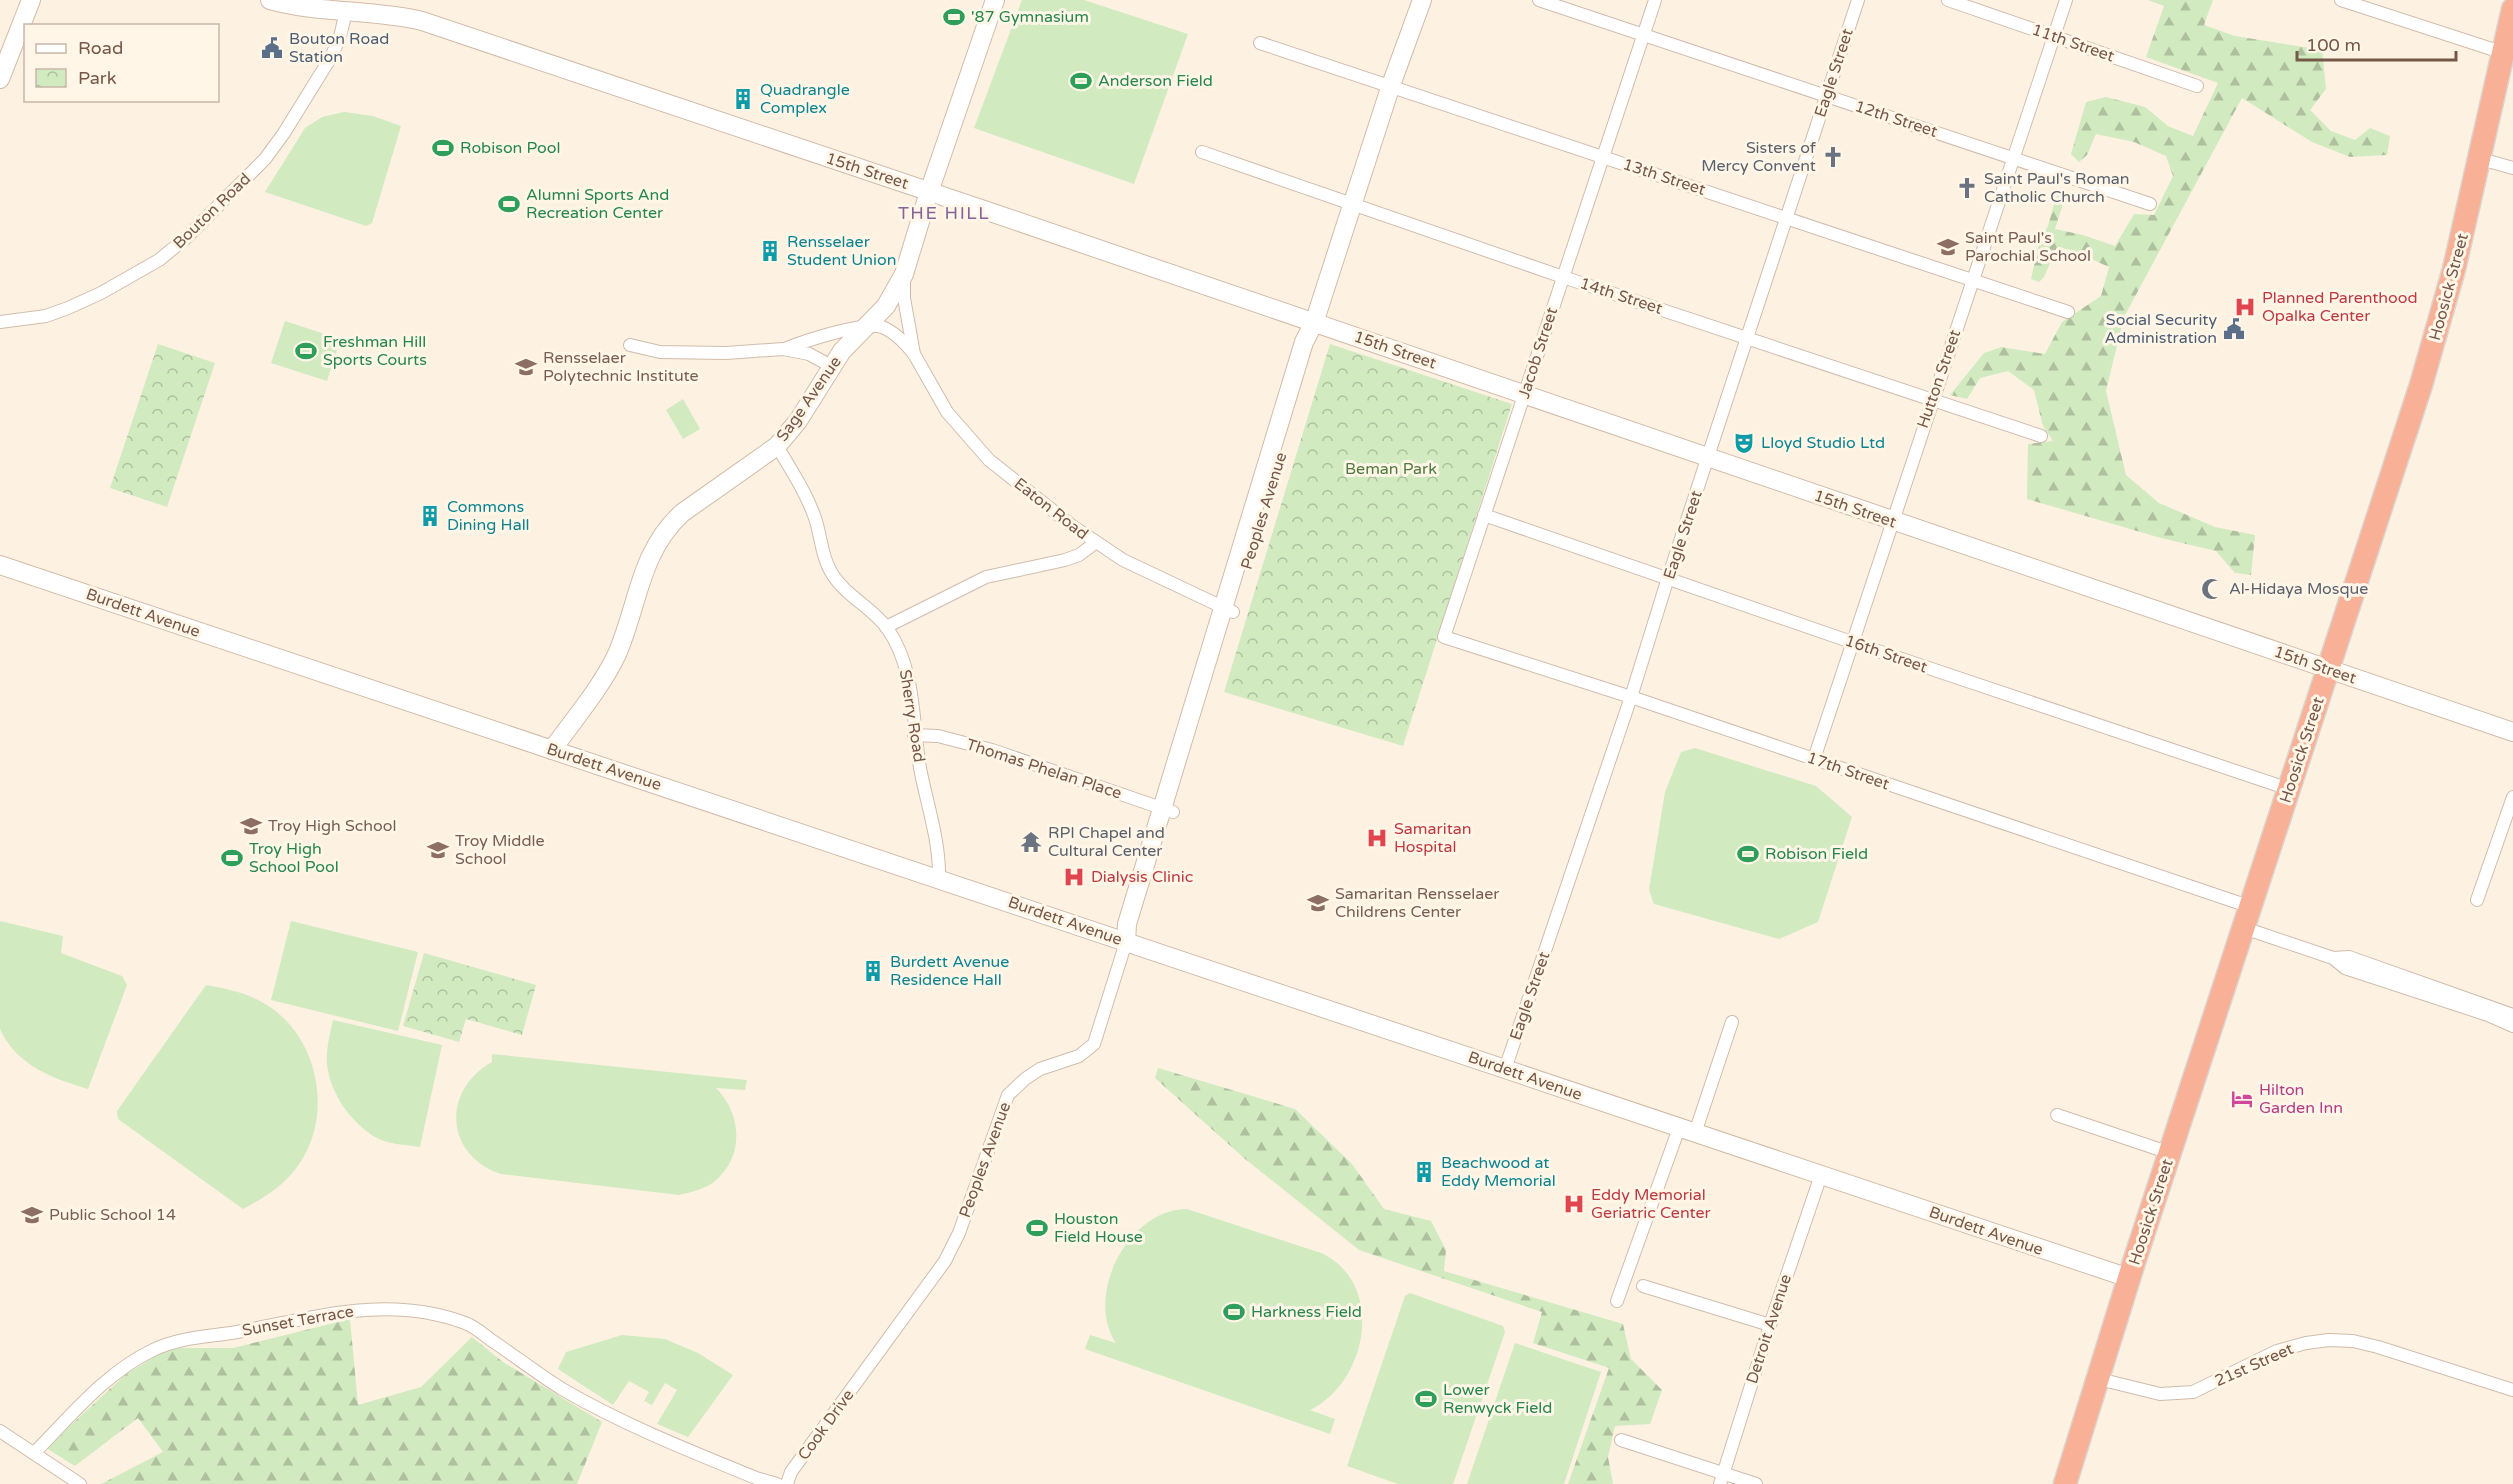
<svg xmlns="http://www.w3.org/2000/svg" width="2513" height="1484" viewBox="0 0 2513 1484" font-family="'Varela Round',sans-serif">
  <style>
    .green { fill: #d1eac0 }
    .forest { fill: url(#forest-firs) }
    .park { fill: url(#park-crowns) }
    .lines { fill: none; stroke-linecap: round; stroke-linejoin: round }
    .street-casing { stroke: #d0bcac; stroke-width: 14 }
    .secondary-casing { stroke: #d3bba8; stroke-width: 20 }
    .highway-casing { stroke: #dbd4cf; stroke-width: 25 }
    .street { stroke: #fff; stroke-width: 12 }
    .secondary { stroke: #fff; stroke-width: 18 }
    .highway { stroke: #f8b097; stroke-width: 22 }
    .labels { text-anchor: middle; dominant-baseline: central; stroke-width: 6; stroke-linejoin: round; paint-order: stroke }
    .leisure-label { font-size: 16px; fill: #27864d; stroke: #fff6e8; text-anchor: start }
    .service-label { font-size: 16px; fill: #4e5e75; stroke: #fff6e8; text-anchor: start }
    .street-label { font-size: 16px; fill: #755848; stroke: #fff6e8 }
    .culture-label { font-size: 16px; fill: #0d838f; stroke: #fff6e8; text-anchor: start }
    .worship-label { font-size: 16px; fill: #5b616d; stroke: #fff6e8; text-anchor: start }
    .education-label { font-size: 16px; fill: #785e54; stroke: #fff6e8; text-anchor: start }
    .health-label { font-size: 16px; fill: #be3a42; stroke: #fff6e8; text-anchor: start }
    .park-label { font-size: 16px; fill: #517b40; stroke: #fff6e8 }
    .hotel-label { font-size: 16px; fill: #b23c85; stroke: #fff6e8; text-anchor: start }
    .neighbourhood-label { font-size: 18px; letter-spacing: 1.5px; fill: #866398; stroke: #fff6e8 }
  </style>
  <defs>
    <pattern id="forest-firs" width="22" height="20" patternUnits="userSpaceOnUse" patternTransform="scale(1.5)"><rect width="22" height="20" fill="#d1eac0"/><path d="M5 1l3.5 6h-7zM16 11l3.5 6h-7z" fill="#aec09e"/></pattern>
    <pattern id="park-crowns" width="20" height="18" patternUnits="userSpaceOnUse" patternTransform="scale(1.5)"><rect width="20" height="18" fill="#d1eac0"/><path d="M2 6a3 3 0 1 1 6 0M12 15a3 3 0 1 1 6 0" fill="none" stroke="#aec09e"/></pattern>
  </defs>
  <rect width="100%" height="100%" fill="#fdf2e2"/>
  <g class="green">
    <path d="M1022,0h62l104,34 -54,150 -160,-56z"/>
    <path d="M344,112l29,4 28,10 -29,97 -6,3 -101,-34 40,-64 17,-11z"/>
    <path d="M285,321l55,18 -13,42 -56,-18z"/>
    <path d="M683,399l17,30 -17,10 -17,-29z"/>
    <path d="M1695,748l121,38 36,31 -34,105 -39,17 -125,-35 -5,-14 16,-98 16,-40z"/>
    <path d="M0,921l63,15 -2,17 61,23 5,9 -39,104c-36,-11 -71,-23 -88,-60z"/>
    <path d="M291,921l127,31 -20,79 -127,-31z"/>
    <path d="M206,985c22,4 42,8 61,20 54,34 68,116 27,166 -14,17 -32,28 -51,38l-125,-90 -1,-8z"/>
    <path d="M333,1020l109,25 -22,102c-14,-2 -34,-3 -45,-10 -28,-17 -51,-53 -48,-85 1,-11 4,-22 6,-32z"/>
    <path d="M492,1054l255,26 -2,10 -29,-2c26,26 29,69 -2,94 -10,7 -22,10 -35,13l-178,-21c-57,-19 -59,-84 -9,-112z"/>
    <path d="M1187,1209l134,44c65,30 47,129 -11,157l25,9 -5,15 -245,-85 5,-14 26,8c-32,-47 12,-134 71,-134z"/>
    <path d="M1410,1293l93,33 2,6 -52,152h-55l-51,-18 58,-170z"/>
    <path d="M622,1335l43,4 33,14 35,22 -45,62 -31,-13 20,-34 -12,-7 -13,22 -8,-4 5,-9 -20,-11 -16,24 -55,-36 8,-17z"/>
    <path d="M1515,1343l86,29 -37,112h-97z"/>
  </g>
  <g class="forest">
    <path d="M2148,0h65l-9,25 31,11 87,14 4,39 -16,21 21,21 24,9 15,-12 20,8 -3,19 -37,2 -38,-15 -70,-44 -118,219 -18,74 20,84 33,28 56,24 40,8 -4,40 -16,-2 -19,-22 -55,-13 -134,-39 1,-55 25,-3 -10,-15 -9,-36 -26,-19 -28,7 -13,21 -17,-4 34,-42 17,-6 44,7 17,-32 39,-26 8,-29 -38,-17 -14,-3 -13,30 -5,5 -8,-3 8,-36 9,-17 8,-29 5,-2 4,3 -10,31 28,6 32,11 19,-32 20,1 19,-39 -7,-20 -32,-14 -38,-8 -9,21 -8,7 -8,-8 15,-52 20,-5 39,10 23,19 25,10 25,-53 -72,-26 18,-51z"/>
    <path d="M1158,1068l137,41 57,55 32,45 47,12 15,29 -2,21 179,53 8,35 31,31 -12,34 -35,2 -7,31 5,27h-45l41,-116 -76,-25 9,-31 -183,-62 -115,-92 -89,-80z"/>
    <path d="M350,1319l8,86 63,-18 51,-50 31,25 99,60 -25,62h-476l62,-32 -25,-34 -63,48 -29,-18 79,-73 44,-27h64z"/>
  </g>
  <g class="park">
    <path d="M158,344l57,19 -48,144 -57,-19z"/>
    <path d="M1330,344l182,60 -109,342 -179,-54z"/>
    <path d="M424,953l112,32 -14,50 -56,-16 -7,23 -56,-16z"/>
  </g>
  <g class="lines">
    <defs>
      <g id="street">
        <path d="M1539,0l611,204"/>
        <path d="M1655,0l-211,637 187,60 620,210"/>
        <path d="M1948,0l249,86"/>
        <path d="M2341,0l163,53"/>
        <path d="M1260,43l808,269"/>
        <path d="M1202,152l361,125 478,159"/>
        <path d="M2481,159l32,9"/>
        <path d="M904,276v22l10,56 33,58 42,48 82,65 52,35 110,52"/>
        <path d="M0,322l46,-6 22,-8 33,-15 58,-33 28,-23 78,-78 19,-26 47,-76 9,-20 6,-26"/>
        <path d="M630,345l30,7 66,1 57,-4 26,5 24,13"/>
        <path d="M787,348c18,-7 78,-27 95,-21 13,5 24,17 32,27"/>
        <path d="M777,446c14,24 29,46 38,72 6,17 6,36 15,52 13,25 41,36 57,58 29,41 25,93 33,140 7,37 20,73 19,111"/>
        <path d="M1484,515l379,131 426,143"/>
        <path d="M886,627l100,-50 79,-17 14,-5 16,-12"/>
        <path d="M914,735l24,1 54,14 181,62"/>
        <path d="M1814,759l252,-759"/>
        <path d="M2477,900l36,-103"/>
        <path d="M2244,928l89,30 16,-1 164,58"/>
        <path d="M2333,958l12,10 143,47 25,11"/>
        <path d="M1505,1069l126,-372 37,-119 190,-578"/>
        <path d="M2057,1115l113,38"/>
        <path d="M1695,1133l37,-111"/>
        <path d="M1643,1286l127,39"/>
        <path d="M1617,1301l62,-173"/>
        <path d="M2099,1379l61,15 33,-2 84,-41 29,-8 23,-3 24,1 25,6 135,43"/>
        <path d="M0,1431l80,53"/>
        <path d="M1621,1440l135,44"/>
        <path d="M34,1453c37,-37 71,-80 119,-103 27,-13 55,-13 84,-18 77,-14 150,-38 228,-9 9,3 18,11 26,17 24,16 47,34 71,49 62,36 128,62 194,89l21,6"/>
        <path d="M787,1484l4,-12 154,-211 14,-28 49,-138 17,-16 15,-10 39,-13 15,-12 32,-102"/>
        <path d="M1720,1484l50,-159 51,-150"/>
      </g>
      <g id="secondary">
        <path d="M270,0c51,14 102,9 152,21l571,192 1520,519"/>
        <path d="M0,79l31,-79"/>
        <path d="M0,565l2129,713"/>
        <path d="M552,750c22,-31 49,-62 65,-96 22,-51 22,-101 65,-141l95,-67 21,-25 44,-70 44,-45 18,-32 25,-82 66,-192"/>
        <path d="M1126,942l1,-18 177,-582 10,-19 77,-238 31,-85"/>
      </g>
      <path id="highway" d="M2065,1484l69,-222 287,-877 33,-116 59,-260"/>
    </defs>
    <use href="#street" class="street-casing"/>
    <use href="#secondary" class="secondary-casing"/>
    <use href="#highway" class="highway-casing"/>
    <use href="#street" class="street"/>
    <use href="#secondary" class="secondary"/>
    <use href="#highway" class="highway"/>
  </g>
  <defs>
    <symbol id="stadium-bare" viewBox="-9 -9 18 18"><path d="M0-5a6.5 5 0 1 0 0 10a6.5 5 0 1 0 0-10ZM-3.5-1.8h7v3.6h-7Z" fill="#2e9e5b" stroke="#fff6e8" stroke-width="2.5" paint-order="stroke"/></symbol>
    <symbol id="civic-bare" viewBox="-9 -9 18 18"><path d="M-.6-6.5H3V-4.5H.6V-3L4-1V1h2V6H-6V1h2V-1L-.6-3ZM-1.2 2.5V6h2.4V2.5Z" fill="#5c6f8a" stroke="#fff6e8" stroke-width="2.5" paint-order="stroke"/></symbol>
    <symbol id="building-bare" viewBox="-9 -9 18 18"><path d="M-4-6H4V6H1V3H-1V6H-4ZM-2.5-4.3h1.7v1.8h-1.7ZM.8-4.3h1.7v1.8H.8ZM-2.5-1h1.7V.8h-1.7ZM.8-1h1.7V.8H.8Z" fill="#0f9aa8" stroke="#fff6e8" stroke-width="2.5" paint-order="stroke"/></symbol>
    <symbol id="church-bare" viewBox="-9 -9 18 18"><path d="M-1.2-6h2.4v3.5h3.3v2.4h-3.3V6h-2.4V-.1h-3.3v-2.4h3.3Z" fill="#6b7280" stroke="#fff6e8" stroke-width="2.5" paint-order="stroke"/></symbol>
    <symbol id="school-bare" viewBox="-9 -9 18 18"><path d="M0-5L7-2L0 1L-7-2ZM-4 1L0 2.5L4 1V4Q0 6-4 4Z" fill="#8d6e63" stroke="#fff6e8" stroke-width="2.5" paint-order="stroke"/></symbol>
    <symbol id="hospital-bare" viewBox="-9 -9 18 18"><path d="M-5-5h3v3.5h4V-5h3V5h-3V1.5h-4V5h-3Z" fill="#e0444e" stroke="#fff6e8" stroke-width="2.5" paint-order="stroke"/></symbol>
    <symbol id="university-bare" viewBox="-9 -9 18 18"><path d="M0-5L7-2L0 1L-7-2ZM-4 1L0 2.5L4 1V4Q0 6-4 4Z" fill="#8d6e63" stroke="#fff6e8" stroke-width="2.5" paint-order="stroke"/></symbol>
    <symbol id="theatre-bare" viewBox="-9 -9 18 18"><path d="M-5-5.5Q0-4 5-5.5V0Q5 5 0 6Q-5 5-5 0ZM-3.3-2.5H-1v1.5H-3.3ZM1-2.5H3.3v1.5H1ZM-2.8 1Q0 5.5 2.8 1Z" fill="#0f9aa8" stroke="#fff6e8" stroke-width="2.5" paint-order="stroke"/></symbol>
    <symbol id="mosque-bare" viewBox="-9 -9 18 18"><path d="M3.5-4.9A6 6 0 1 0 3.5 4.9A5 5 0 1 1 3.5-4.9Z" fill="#6b7280" stroke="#fff6e8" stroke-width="2.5" paint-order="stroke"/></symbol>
    <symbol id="temple-bare" viewBox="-9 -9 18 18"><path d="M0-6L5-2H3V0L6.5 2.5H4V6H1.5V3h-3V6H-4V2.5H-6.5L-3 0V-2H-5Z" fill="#6b7280" stroke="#fff6e8" stroke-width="2.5" paint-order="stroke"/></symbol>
    <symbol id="hotel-bare" viewBox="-9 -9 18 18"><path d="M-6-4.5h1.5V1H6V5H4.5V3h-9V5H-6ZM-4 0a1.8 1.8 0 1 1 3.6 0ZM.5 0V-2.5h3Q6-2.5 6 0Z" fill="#d1479c" stroke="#fff6e8" stroke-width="2.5" paint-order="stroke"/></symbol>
  </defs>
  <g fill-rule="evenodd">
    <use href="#stadium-bare" x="939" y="2" width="30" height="30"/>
    <use href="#civic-bare" x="257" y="33" width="30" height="30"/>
    <use href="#stadium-bare" x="1066" y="66" width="30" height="30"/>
    <use href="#building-bare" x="728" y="84" width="30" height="30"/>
    <use href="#stadium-bare" x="428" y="133" width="30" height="30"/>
    <use href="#church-bare" x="1818" y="142" width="30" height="30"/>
    <use href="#church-bare" x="1952" y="173" width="30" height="30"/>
    <use href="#stadium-bare" x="494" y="189" width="30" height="30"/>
    <use href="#school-bare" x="1933" y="232" width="30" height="30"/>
    <use href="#building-bare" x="755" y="236" width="30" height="30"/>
    <use href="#hospital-bare" x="2230" y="292" width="30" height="30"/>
    <use href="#civic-bare" x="2219" y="314" width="30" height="30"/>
    <use href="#stadium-bare" x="291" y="336" width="30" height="30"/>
    <use href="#university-bare" x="511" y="352" width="30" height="30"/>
    <use href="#theatre-bare" x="1729" y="428" width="30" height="30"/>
    <use href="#building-bare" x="415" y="501" width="30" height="30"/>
    <use href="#mosque-bare" x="2197" y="574" width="30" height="30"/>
    <use href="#school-bare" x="236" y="811" width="30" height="30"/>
    <use href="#hospital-bare" x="1362" y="823" width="30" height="30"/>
    <use href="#temple-bare" x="1016" y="827" width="30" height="30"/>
    <use href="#school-bare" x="423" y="835" width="30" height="30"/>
    <use href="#stadium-bare" x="1733" y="839" width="30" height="30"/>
    <use href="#stadium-bare" x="217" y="843" width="30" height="30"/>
    <use href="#hospital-bare" x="1059" y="862" width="30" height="30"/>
    <use href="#school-bare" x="1303" y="888" width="30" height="30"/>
    <use href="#building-bare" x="858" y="956" width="30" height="30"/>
    <use href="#hotel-bare" x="2227" y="1084" width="30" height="30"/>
    <use href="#building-bare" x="1409" y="1157" width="30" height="30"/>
    <use href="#hospital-bare" x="1559" y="1189" width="30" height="30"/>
    <use href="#school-bare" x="17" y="1200" width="30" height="30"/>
    <use href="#stadium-bare" x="1022" y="1213" width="30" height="30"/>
    <use href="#stadium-bare" x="1219" y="1297" width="30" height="30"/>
    <use href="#stadium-bare" x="1411" y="1384" width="30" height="30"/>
  </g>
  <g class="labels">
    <g class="leisure-label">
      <text x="971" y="17">'87 Gymnasium</text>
      <text x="1098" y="81">Anderson Field</text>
      <text x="460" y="148">Robison Pool</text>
      <text x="526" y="195">Alumni Sports And<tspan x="526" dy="18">Recreation Center</tspan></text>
      <text x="323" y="342">Freshman Hill<tspan x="323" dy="18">Sports Courts</tspan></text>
      <text x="249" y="849">Troy High<tspan x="249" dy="18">School Pool</tspan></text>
      <text x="1765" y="854">Robison Field</text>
      <text x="1054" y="1219">Houston<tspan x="1054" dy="18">Field House</tspan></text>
      <text x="1251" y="1312">Harkness Field</text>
      <text x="1443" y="1390">Lower<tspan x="1443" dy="18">Renwyck Field</tspan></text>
    </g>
    <g class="service-label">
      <text x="289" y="39">Bouton Road<tspan x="289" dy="18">Station</tspan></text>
      <text x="2217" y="320" text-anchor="end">Social Security<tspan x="2217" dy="18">Administration</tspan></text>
    </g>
    <g class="street-label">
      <text transform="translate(2073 43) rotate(19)">11th Street</text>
      <text transform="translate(1834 73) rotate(-72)">Eagle Street</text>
      <text transform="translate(1896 119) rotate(18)">12th Street</text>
      <text transform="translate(867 171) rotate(18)">15th Street</text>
      <text transform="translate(1664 177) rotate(18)">13th Street</text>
      <text transform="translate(212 211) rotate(-44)">Bouton Road</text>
      <text transform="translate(2449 287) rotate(-75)">Hoosick Street</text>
      <text transform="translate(1621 296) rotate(18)">14th Street</text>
      <text transform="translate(1395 350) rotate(19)">15th Street</text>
      <text transform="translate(1538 353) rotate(-72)">Jacob Street</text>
      <text transform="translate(1939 379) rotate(-71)">Hutton Street</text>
      <text transform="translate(809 399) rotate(-55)">Sage Avenue</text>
      <text transform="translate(1051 509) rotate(38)">Eaton Road</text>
      <text transform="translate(1855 509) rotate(19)">15th Street</text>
      <text transform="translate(1264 511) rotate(-73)">Peoples Avenue</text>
      <text transform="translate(1683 535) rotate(-72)">Eagle Street</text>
      <text transform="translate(143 613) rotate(19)">Burdett Avenue</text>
      <text transform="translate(1886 654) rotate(19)">16th Street</text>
      <text transform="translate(2315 665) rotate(19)">15th Street</text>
      <text transform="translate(912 716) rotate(81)">Sherry Road</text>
      <text transform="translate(2302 750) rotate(-72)">Hoosick Street</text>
      <text transform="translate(604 767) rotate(18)">Burdett Avenue</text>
      <text transform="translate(1044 769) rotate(18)">Thomas Phelan Place</text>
      <text transform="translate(1848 771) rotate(19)">17th Street</text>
      <text transform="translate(1065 921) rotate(19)">Burdett Avenue</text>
      <text transform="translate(1530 996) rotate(-71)">Eagle Street</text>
      <text transform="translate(1525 1076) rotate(19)">Burdett Avenue</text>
      <text transform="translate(985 1160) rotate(-70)">Peoples Avenue</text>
      <text transform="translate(2151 1212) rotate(-72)">Hoosick Street</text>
      <text transform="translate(1986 1231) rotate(19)">Burdett Avenue</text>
      <text transform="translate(298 1321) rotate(-10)">Sunset Terrace</text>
      <text transform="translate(1769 1329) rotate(-72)">Detroit Avenue</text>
      <text transform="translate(2254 1365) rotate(-24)">21st Street</text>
      <text transform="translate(826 1425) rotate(-54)">Cook Drive</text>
    </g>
    <g class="culture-label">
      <text x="760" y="90">Quadrangle<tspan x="760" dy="18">Complex</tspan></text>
      <text x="787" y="242">Rensselaer<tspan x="787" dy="18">Student Union</tspan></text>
      <text x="1761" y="443">Lloyd Studio Ltd</text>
      <text x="447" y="507">Commons<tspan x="447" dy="18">Dining Hall</tspan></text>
      <text x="890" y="962">Burdett Avenue<tspan x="890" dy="18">Residence Hall</tspan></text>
      <text x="1441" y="1163">Beachwood at<tspan x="1441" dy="18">Eddy Memorial</tspan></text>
    </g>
    <g class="worship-label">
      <text x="1816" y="148" text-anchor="end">Sisters of<tspan x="1816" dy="18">Mercy Convent</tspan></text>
      <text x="1984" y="179">Saint Paul's Roman<tspan x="1984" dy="18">Catholic Church</tspan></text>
      <text x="2229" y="589">Al-Hidaya Mosque</text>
      <text x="1048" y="833">RPI Chapel and<tspan x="1048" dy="18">Cultural Center</tspan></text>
    </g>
    <g class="education-label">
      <text x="1965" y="238">Saint Paul's<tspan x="1965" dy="18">Parochial School</tspan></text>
      <text x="543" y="358">Rensselaer<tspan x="543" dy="18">Polytechnic Institute</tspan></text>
      <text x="268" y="826">Troy High School</text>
      <text x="455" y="841">Troy Middle<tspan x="455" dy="18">School</tspan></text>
      <text x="1335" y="894">Samaritan Rensselaer<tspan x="1335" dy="18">Childrens Center</tspan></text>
      <text x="49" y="1215">Public School 14</text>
    </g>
    <g class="health-label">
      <text x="2262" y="298">Planned Parenthood<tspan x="2262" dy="18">Opalka Center</tspan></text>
      <text x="1394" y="829">Samaritan<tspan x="1394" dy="18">Hospital</tspan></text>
      <text x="1091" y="877">Dialysis Clinic</text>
      <text x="1591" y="1195">Eddy Memorial<tspan x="1591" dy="18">Geriatric Center</tspan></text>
    </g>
    <g class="park-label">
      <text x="1391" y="469">Beman Park</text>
    </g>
    <g class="hotel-label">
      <text x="2259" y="1090">Hilton<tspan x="2259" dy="18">Garden Inn</tspan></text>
    </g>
    <g class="neighbourhood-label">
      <text x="944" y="213">THE HILL</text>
    </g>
  </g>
  <rect x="24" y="24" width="195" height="78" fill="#fff6e8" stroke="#c8b7a8" stroke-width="1.5"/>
  <rect x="36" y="44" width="30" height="9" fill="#ffffff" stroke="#c8b7a8" stroke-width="1.5"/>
  <text x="78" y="54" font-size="18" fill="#755848">Road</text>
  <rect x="36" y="69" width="30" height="18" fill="url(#park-crowns)" stroke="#c8b7a8" stroke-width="1.5"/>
  <text x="78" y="84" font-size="18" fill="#755848">Park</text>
  <path d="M2297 51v9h159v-9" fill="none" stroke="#755848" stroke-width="3"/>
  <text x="2306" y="51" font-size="18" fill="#755848" stroke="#fff6e8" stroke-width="4.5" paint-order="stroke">100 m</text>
</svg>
